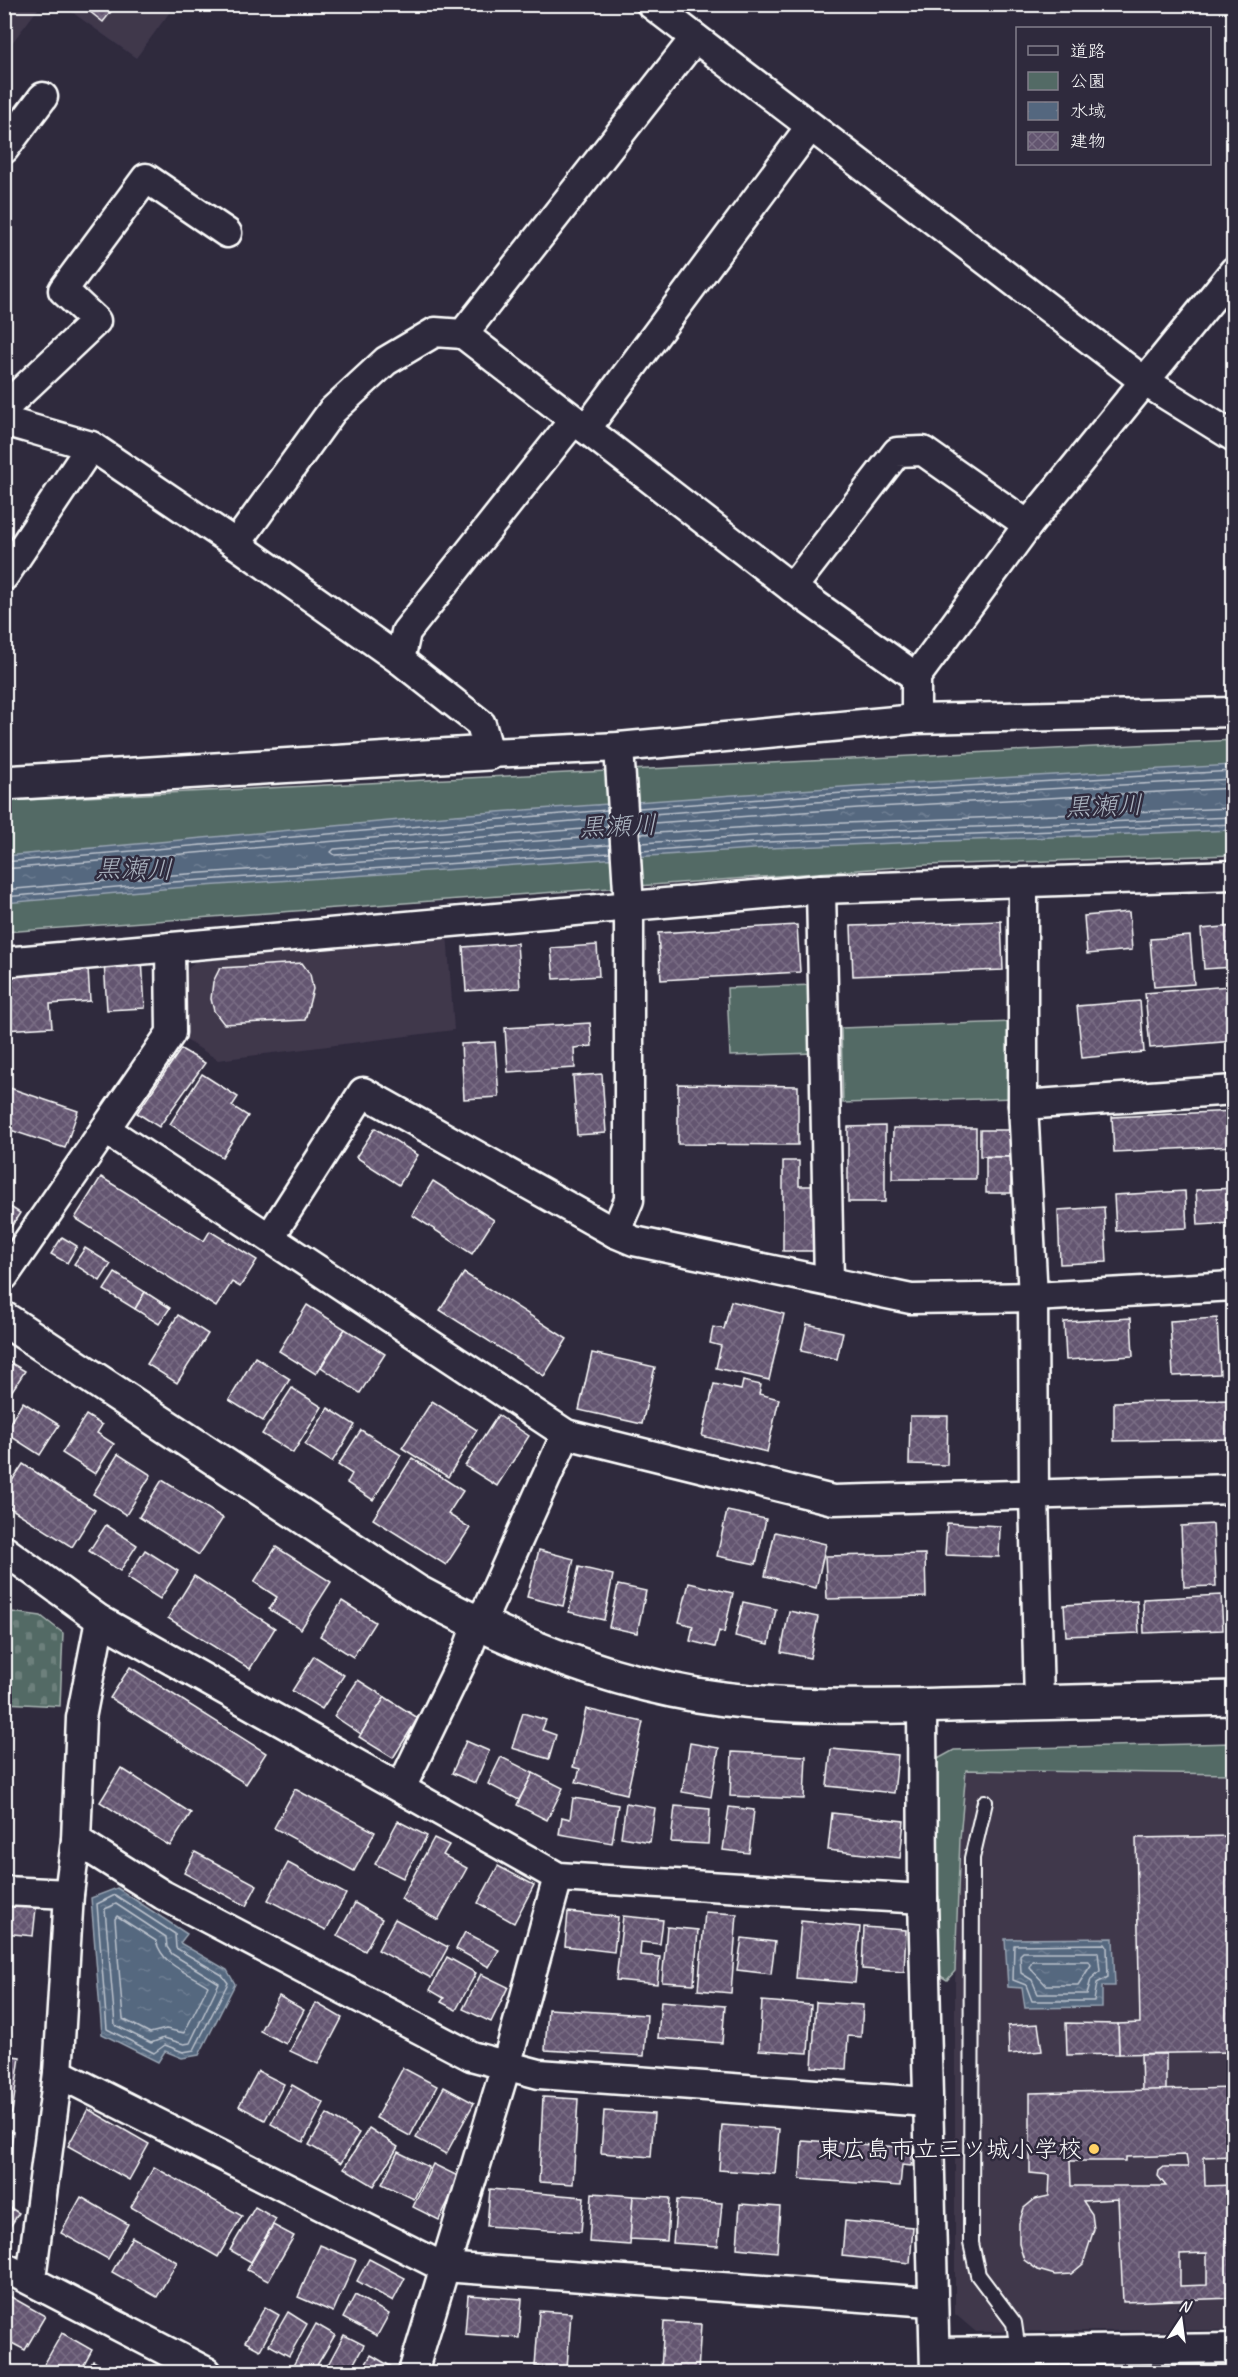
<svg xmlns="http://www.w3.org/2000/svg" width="1238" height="2377" viewBox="0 0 1238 2377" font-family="Caveat,'Klee One',sans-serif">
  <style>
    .built { fill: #3f374c }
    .green { fill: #536a65; stroke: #a9b4b2; stroke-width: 1.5 }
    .cemetery { fill: url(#cemetery-stones); stroke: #a9b4b2; stroke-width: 1.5 }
    .water { fill: url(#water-ripples); stroke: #98a4b2; stroke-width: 1.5 }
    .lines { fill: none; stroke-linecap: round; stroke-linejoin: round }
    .shore { stroke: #bbc2cc; stroke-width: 1.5 }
    .building { fill: url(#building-cross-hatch); stroke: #fff; stroke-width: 1.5; fill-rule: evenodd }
    .service-casing { stroke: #fff; stroke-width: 18 }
    .minor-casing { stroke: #fff; stroke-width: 33 }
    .tertiary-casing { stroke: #fff; stroke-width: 38 }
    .service { stroke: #2f2a3d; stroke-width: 14 }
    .minor { stroke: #2f2a3d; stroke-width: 28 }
    .tertiary { stroke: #2f2a3d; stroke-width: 33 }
    .poi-dot { fill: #ffd166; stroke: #2f2a3d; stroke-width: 2 }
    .labels { text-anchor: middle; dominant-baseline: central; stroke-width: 5; stroke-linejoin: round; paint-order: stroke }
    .poi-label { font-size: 24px; fill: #fff; stroke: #2f2a3d; text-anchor: end }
    .water-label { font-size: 26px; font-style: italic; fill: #aab3bf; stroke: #2f2a3d }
  </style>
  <defs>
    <pattern id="cemetery-stones" width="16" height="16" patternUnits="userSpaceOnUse" patternTransform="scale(1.5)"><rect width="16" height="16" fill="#536a65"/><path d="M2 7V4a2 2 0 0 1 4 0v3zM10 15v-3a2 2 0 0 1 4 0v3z" fill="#6d807c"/></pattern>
    <pattern id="water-ripples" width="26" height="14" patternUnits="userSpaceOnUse" patternTransform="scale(1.5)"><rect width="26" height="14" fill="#54677f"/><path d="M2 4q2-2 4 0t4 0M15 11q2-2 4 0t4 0" fill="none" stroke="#6e7e92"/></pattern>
    <pattern id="building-cross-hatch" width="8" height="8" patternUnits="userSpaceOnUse" patternTransform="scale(1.5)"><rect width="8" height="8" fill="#635570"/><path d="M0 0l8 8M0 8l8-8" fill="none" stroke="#7a6e85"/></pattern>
  </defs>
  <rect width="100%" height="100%" fill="#2f2a3d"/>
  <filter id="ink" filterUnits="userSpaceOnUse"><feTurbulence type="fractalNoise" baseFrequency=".0167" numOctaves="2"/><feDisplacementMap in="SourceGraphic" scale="12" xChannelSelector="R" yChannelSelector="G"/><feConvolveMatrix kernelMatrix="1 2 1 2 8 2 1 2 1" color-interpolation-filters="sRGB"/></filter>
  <g filter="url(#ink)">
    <g class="built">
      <path d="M5,4l36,1 -36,47 -1,-47z"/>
      <path d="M62,5h113l-39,53z"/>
      <path d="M447,932l7,98 -236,30 -40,-25 10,-66 15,-17z"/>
      <path d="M1233,1768v562l-257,2 -21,-18v-331l5,-144 6,-69z"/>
    </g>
    <g class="green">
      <path d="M1234,740l-1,115 -307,10 -921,67 -1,-131z"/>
      <path d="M813,985l1,68 -84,3 -3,-68z"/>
      <path d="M1014,1022l1,76 -172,5 -2,-75z"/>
      <path d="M1233,1743v31l-267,-4 -6,69 -5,132 -8,9 -8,-5 -5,-214 20,-11z"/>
    </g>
    <path class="cemetery" d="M4,1611l37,5 22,17 -3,73 -55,-3z"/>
    <g class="water">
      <path d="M1233,765v65l-465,18 -594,40 -169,15v-47l450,-41 401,-29z"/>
      <path d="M117,1888l70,46 -7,9 47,27 8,14 -36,71 -17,3 -17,-7 -7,11 -56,-28 -11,-136z"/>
      <path d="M1113,1938l2,48h-13v21l-77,1 -3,-20 -14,-1 -3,-48z"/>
    </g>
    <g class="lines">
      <g class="shore">
        <path d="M639,808l218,-16 377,-21"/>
        <path d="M639,815l218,-16 377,-20"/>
        <path d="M640,824l218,-16 376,-20"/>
        <path d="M608,827l-274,22 -3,3 4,3 274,-19"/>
        <path d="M640,834l127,-8 467,-18"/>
        <path d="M641,843l126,-8 467,-18"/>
        <path d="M641,851l126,-9 467,-18"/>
        <path d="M4,862l603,-52"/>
        <path d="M4,869l604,-51"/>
        <path d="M4,890l169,-15 436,-30"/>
        <path d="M4,897l169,-15 437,-29"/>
        <path d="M115,1895l60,39 1,14 46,27 6,8 -34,67 -11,2 -18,-7 -11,8 -47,-24 -10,-125z"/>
        <path d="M116,1904l50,33 1,10 5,7 47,29 -29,60 -6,1 -20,-6 -13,5 -36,-18 -10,-116z"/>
        <path d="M117,1916l39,25c7,25 31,31 52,45l-24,47 -18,-4 -16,4 -27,-14 -8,-100z"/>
        <path d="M1105,1944l2,3 1,30 -11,6 -3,18h-62l-6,-16 -13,-5 1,-35z"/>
        <path d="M1023,1952h75l2,19 -9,8 -4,15h-49l-6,-14 -11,-7 -1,-18z"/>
        <path d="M1032,1961h57l2,4 -13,20h-32l-17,-18z"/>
      </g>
    </g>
    <g class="building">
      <path d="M80,4h37l-14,18z"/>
      <path d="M1129,912l3,38 -45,4 -3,-38z"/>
      <path d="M1001,921l2,49 -150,6 -2,-50z"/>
      <path d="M797,925l3,47 -139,8 -3,-47z"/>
      <path d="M1234,926v41l-30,2 -3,-40z"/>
      <path d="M1190,936l4,48 -40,3 -4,-48z"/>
      <path d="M517,943l3,45 -54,3 -3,-44z"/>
      <path d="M597,945l2,31 -45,3 -3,-31z"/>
      <path d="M142,959l3,49 -38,2 -3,-48z"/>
      <path d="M302,963l8,11 3,15 -8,31 -81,4 -10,-13 -3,-12 2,-17 7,-14z"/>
      <path d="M88,969l2,32 -40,3 2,23 -48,3v-56z"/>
      <path d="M1229,986l5,55 -84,7 -5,-55z"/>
      <path d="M1140,1001l4,51 -62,6 -5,-52z"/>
      <path d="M590,1023l2,23 -18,2 1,20 -67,4 -3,-44z"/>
      <path d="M495,1042l4,55 -35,2 -3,-55z"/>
      <path d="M181,1049l24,14 -46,64 -22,-14z"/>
      <path d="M202,1074l36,23 -6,9 16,10 -26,41 -52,-33z"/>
      <path d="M602,1074l4,59 -29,2 -4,-59z"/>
      <path d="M678,1084l120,2v59l-120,-1z"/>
      <path d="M4,1086l74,25 -13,37 -61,-20z"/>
      <path d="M1234,1111v35l-120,6 -2,-35z"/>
      <path d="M885,1126v76h-37v-75z"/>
      <path d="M375,1128l43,27 -19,30 -43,-28z"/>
      <path d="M893,1128h83v51h-84z"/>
      <path d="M980,1130h33l-1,27 -32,-1z"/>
      <rect x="986" y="1157" width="25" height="36"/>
      <path d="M783,1161h16v25h15v65h-31z"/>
      <path d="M101,1177l103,64 6,-10 47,29 -17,27 -8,-5 -16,25 -141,-89z"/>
      <path d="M433,1181l61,39 -22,34 -60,-39z"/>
      <path d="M1234,1188v35l-36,2 -2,-35z"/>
      <path d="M1185,1191l2,37 -71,3 -2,-36z"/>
      <path d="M4,1203l16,10 -16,25z"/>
      <path d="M1104,1207l3,55 -47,2 -2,-54z"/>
      <path d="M62,1237l15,9 -10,17 -16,-9z"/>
      <path d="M85,1248l26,16 -11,17 -26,-17z"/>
      <path d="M115,1273l30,19 -10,17 -31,-19z"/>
      <path d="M464,1273l103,66 -23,37 -104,-66z"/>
      <path d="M145,1292l25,16 -11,16 -24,-15z"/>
      <path d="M731,1301l53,13 -15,66 -53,-12 5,-22 -11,-3 3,-16 11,2z"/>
      <path d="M307,1305l38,24 -29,45 -37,-23z"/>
      <path d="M178,1315l30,19 -31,49 -30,-19z"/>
      <path d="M1131,1318l2,38 -67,4 -2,-38z"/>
      <path d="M1217,1318l3,56 -47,2 -3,-55z"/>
      <path d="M807,1324l36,8 -6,27 -36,-8z"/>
      <path d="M345,1329l40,25 -25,39 -39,-26z"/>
      <path d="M592,1353l63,14 -13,57 -63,-14z"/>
      <path d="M255,1357l35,22 -27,42 -34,-21z"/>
      <path d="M4,1359l21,12 -21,32z"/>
      <path d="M743,1381l18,4 -2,9 20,5 -12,53 -65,-16 12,-52 27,6z"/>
      <path d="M292,1388l30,19 -29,46 -31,-19z"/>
      <path d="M1234,1400v39l-120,2v-39z"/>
      <path d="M432,1401l45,29 -29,47 -46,-29z"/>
      <path d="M23,1402l36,23 -19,30 -36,-23z"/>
      <path d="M328,1408l27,17 -23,37 -27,-17z"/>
      <path d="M86,1415l16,10 -5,8 17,11 -19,30 -33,-21z"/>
      <path d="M498,1415l31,21 -32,50 -32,-20z"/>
      <path d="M910,1416h38l-1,49 -38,-1z"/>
      <path d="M361,1430l40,25 -28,45 -26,-17 5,-9 -14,-9z"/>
      <path d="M118,1454l33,21 -25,40 -33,-21z"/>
      <path d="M412,1458l51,33 -15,23 22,14 -24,37 -73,-46z"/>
      <path d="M23,1464l72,46 -23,37 -68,-43v-11z"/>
      <path d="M162,1480l61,38 -24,37 -60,-38z"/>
      <path d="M727,1511l39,8 -10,45 -39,-8z"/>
      <path d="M947,1523l53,3 -1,31 -54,-2z"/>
      <path d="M1213,1524l3,62 -32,1 -3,-61z"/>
      <path d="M106,1525l31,20 -17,26 -31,-20z"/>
      <path d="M775,1532l51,12 -10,44 -51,-12z"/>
      <path d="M276,1547l55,35 -30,47 -32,-20 8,-12 -23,-15z"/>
      <path d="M145,1550l33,21 -18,28 -33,-21z"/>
      <path d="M539,1550l35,9 -11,47 -36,-9z"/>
      <path d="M925,1554l1,43 -99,2 -2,-43z"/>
      <path d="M579,1567l34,8 -9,45 -35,-8z"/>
      <path d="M194,1576l81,52 -25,41 -82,-51z"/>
      <path d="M689,1583l44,10 -9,40 -5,-2 -4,16 -25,-6 3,-15 -14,-4z"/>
      <path d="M618,1585l28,6 -9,42 -28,-6z"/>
      <path d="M1221,1595l2,35 -79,3 -1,-34z"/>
      <path d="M342,1601l33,21 -22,35 -33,-21z"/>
      <path d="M1137,1601l2,32 -73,3 -2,-31z"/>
      <path d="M743,1602l33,7 -7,35 -34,-8z"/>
      <path d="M789,1611l29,6 -8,41 -29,-6z"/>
      <path d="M314,1656l30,19 -22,34 -30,-18z"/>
      <path d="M130,1667l136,86 -20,31 -136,-86z"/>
      <path d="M358,1680l27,17 -24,37 -27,-18z"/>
      <path d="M385,1697l33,21 -25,40 -34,-21z"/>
      <path d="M586,1709l57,13 -16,72 -51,-12 4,-13 -7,-2z"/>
      <path d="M523,1713l23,7 -4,10 14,5 -7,24 -37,-11z"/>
      <path d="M466,1741l23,10 -14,32 -23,-10z"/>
      <path d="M690,1743l29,5 -8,49 -29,-5z"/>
      <path d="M831,1749l67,6 -4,38 -67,-7z"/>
      <path d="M732,1752l74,4 -2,43 -74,-3z"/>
      <path d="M501,1757l32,16 -14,27 -31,-16z"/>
      <path d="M121,1768l70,45 -21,33 -70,-44z"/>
      <path d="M533,1773l30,15 -16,32 -30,-15z"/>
      <path d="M295,1789l80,43 -21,39 -80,-43z"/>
      <path d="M573,1798l45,7 -6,38 -53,-9 3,-17 8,2z"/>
      <path d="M626,1803l29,5 -5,34 -29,-5z"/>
      <path d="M675,1806l35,3 -2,35 -37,-2z"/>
      <path d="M729,1807l25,3 -5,43 -26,-3z"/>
      <path d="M832,1813l72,8 -4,37 -72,-8z"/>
      <path d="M398,1821l29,15 -24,42 -28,-14z"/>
      <path d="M1234,1836v216l-115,2 -1,-30 22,-1 -4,-185z"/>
      <path d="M434,1838l15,7 -6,10 24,13 -29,52 -37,-21z"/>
      <path d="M195,1852l62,33 -11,21 -62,-33z"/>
      <path d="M288,1863l58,31 -20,36 -58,-30z"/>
      <path d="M498,1866l36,19 -20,38 -36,-20z"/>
      <path d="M355,1903l27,16 -17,32 -28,-15z"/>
      <path d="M4,1905l32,3 -3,28 -29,-3z"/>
      <path d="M568,1912l50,5 -4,35 -49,-6z"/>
      <path d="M705,1912l32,2 -6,79 -33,-3z"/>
      <path d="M623,1916l40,4 -3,24 -19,-2 -1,13 20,2 -3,27 -41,-4z"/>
      <path d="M395,1919l53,28 -17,31 -53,-28z"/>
      <path d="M801,1921l59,6 -5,56 -59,-5z"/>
      <path d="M667,1927l31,3 -4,54 -32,-2z"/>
      <path d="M864,1927l42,3 -2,42 -42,-3z"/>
      <path d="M465,1932l34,18 -10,17 -33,-18z"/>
      <path d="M742,1938l33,4 -4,32 -34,-4z"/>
      <path d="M447,1957l29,16 -20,37 -15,-8 3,-4 -14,-8z"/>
      <path d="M481,1974l27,13 -17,35 -28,-13z"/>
      <path d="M279,1996l25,14 -18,34 -26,-13z"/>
      <path d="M661,2001l64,5 -3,37 -64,-5z"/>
      <path d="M762,2001l49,4 -3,48 -49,-3z"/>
      <path d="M816,2002l47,3 -2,32 -13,-1 -2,33 -34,-2z"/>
      <path d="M316,2003l26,15 -24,46 -28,-13z"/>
      <path d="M548,2009l99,6 -3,41 -99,-6z"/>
      <path d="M1066,2023l52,1 1,30 -52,1z"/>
      <path d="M1038,2024l4,27 -33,3 -1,-28z"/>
      <path d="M1141,2054h25v36l-24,1z"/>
      <path d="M4,2055l16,2 -8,56h-8z"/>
      <path d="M403,2068l34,18 -27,50 -34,-18z"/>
      <path d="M258,2071l26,13 -19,36 -26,-14z"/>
      <path d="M292,2085l32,18 -21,39 -32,-18z"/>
      <path d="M444,2087l30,16 -28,51 -30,-16z"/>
      <path d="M1234,2088v68l-30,1 1,29 29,-1v113l-111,4 -5,-103 -35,2 9,13 2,15 -11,35 -12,10 -16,1 -17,-5 -14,-10 -5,-16v-21l5,-15 11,-9 14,-3 1,-21 -20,-2v-80zM1186,2155l2,12h-24l-5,4 -1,5 8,10h-95l-1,-25h56v-4zM1207,2253v32l-27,1v-32z"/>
      <path d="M543,2097l35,2 -5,85 -34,-2z"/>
      <path d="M88,2109l61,35 -20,36 -61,-34z"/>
      <path d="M604,2111l50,3 -3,43 -50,-4z"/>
      <path d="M327,2114l32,19 -18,30 -32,-18z"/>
      <path d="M722,2125l57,4 -4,45 -56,-4z"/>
      <path d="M369,2128l29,19 -24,39 -30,-18z"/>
      <path d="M4,2131l9,1 -6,41 -3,-1z"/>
      <path d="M802,2140l111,8 -2,18 -9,-1 -2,21 -100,-7z"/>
      <path d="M398,2152l31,15 -15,32 -32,-15z"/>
      <path d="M433,2164l27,13 -21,43 -26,-13z"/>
      <path d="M154,2167l88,49 -24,41 -87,-50z"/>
      <path d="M490,2189l94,8 -3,35 -94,-6z"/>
      <path d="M592,2193l41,3 -3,49 -41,-3z"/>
      <path d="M633,2196l37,2 -3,43 -37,-2z"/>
      <path d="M81,2197l47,27 -20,35 -47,-26z"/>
      <path d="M677,2200l45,3 -4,43 -45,-3z"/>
      <path d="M4,2204l15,9 -15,23z"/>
      <path d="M740,2204l40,3 -3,45 -40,-4z"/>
      <path d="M255,2207l21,12 -25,43 -21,-12z"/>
      <path d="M845,2221l68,6 -3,36 -68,-7z"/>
      <path d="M273,2225l21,11 -26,45 -21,-11z"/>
      <path d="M132,2237l45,25 -20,35 -45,-25z"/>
      <path d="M320,2245l36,15 -23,52 -35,-15z"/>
      <path d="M369,2259l36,19 -12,23 -36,-20z"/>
      <path d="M4,2293l41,23 -20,34 -21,-11z"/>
      <path d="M355,2295l34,19 -12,22 -34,-18z"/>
      <path d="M468,2295l54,4 -3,39 -54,-4z"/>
      <path d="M265,2307l14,8 -19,35 -15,-8z"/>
      <path d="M539,2311l32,2 -4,55 -32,-2z"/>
      <path d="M288,2312l19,12 -18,32 -20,-11z"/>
      <path d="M664,2322l37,2 -3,48 -37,-2z"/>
      <path d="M316,2324l19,11 -22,37h-20l-3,-1z"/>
      <path d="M62,2333l30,17 -12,22h-40z"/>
      <path d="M344,2335l20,10 -15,27h-25z"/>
      <path d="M371,2355l28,16 -1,1h-37z"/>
      <path d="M93,2361l21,11h-27z"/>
    </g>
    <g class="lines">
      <defs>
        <path id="service" d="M985,1802l-13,56 -1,385 7,32 36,48 4,28"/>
        <g id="minor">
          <path d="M651,4l493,377 90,56"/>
          <path d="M4,149l39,-52"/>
          <path d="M463,334l329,254 124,89"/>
          <path d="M4,408l92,-87 -33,-31 83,-112 81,55"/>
          <path d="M4,421l87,25 145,98 164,116 81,64 8,29 130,-6 297,-28 318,-7"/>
          <path d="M586,429l224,-302"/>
          <path d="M236,544l96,-133 54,-50 49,-29 28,2 232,-296"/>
          <path d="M4,576l87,-130"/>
          <path d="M792,588l105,-136 26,-1 105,74"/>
          <path d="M400,660l6,-28 168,-212"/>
          <path d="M916,719v-42l112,-152 206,-254"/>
          <path d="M1023,883v222l10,192 1,197 5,209"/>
          <path d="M821,889l8,392"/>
          <path d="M4,962l817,-73 413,-14"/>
          <path d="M1023,1105l211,-15"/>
          <path d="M105,1129l461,305 267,66 401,-11"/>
          <path d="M615,1233l14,-33v-294l-10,-159"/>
          <path d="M270,1237l93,-145 252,141 19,8 277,58 122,-2 201,-11"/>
          <path d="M4,1276l167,-243 -1,-86"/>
          <path d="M4,1550l96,70 458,257 365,22"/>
          <path d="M922,1706l1,193 12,473"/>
          <path d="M401,1788l67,-139 9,-25 11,-17 78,-173"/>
          <path d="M76,1840l87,55 308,161 68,18 388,28"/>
          <path d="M4,1891l65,3"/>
          <path d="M58,2073l385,194 488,35"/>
          <path d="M4,2267l203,105"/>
          <path d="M31,2278l27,-205 11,-179 7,-54 5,-122 19,-98"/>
          <path d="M936,2352l298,-4"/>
          <path d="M413,2372l93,-306 52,-189"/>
        </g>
        <g id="tertiary">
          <path d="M4,783l485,-30"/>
          <path d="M4,1319l413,273c96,52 198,93 307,107 87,11 176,7 264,5 82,-2 164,-4 246,-6"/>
        </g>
      </defs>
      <use href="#service" class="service-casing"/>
      <use href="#minor" class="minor-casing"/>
      <use href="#tertiary" class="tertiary-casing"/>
      <use href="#service" class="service"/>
      <use href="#minor" class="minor"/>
      <use href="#tertiary" class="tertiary"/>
    </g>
  </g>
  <circle class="poi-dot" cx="1094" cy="2149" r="6"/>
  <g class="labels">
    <g class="poi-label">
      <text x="1082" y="2149">東広島市立三ツ城小学校</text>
    </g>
    <g class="water-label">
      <text transform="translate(1104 806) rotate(-2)">黒瀬川</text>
      <text transform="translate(618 826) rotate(-2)">黒瀬川</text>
      <text transform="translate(134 869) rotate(1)">黒瀬川</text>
    </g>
  </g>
  <rect width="1238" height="2377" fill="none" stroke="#2f2a3d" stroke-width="24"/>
  <rect x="12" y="12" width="1214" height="2353" fill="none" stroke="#fff" stroke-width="2" filter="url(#ink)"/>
  <rect x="1016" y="27" width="195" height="138" fill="#2f2a3d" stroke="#827f8b" stroke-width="1.5"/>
  <rect x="1028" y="46" width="30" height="9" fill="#2f2a3d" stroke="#827f8b" stroke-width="1.5"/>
  <text x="1070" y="57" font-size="18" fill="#ffffff">道路</text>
  <rect x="1028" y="72" width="30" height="18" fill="#536a65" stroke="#827f8b" stroke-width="1.5"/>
  <text x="1070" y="87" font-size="18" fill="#ffffff">公園</text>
  <rect x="1028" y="102" width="30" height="18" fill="url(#water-ripples)" stroke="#827f8b" stroke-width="1.5"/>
  <text x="1070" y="117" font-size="18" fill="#ffffff">水域</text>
  <rect x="1028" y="132" width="30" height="18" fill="url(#building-cross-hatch)" stroke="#827f8b" stroke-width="1.5"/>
  <text x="1070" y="147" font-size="18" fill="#ffffff">建物</text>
  <g transform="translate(1181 2320) rotate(13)" stroke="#2f2a3d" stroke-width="4.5" paint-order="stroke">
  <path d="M0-4.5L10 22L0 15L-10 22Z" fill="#ffffff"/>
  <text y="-9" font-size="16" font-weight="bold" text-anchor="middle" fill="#ffffff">N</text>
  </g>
</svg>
